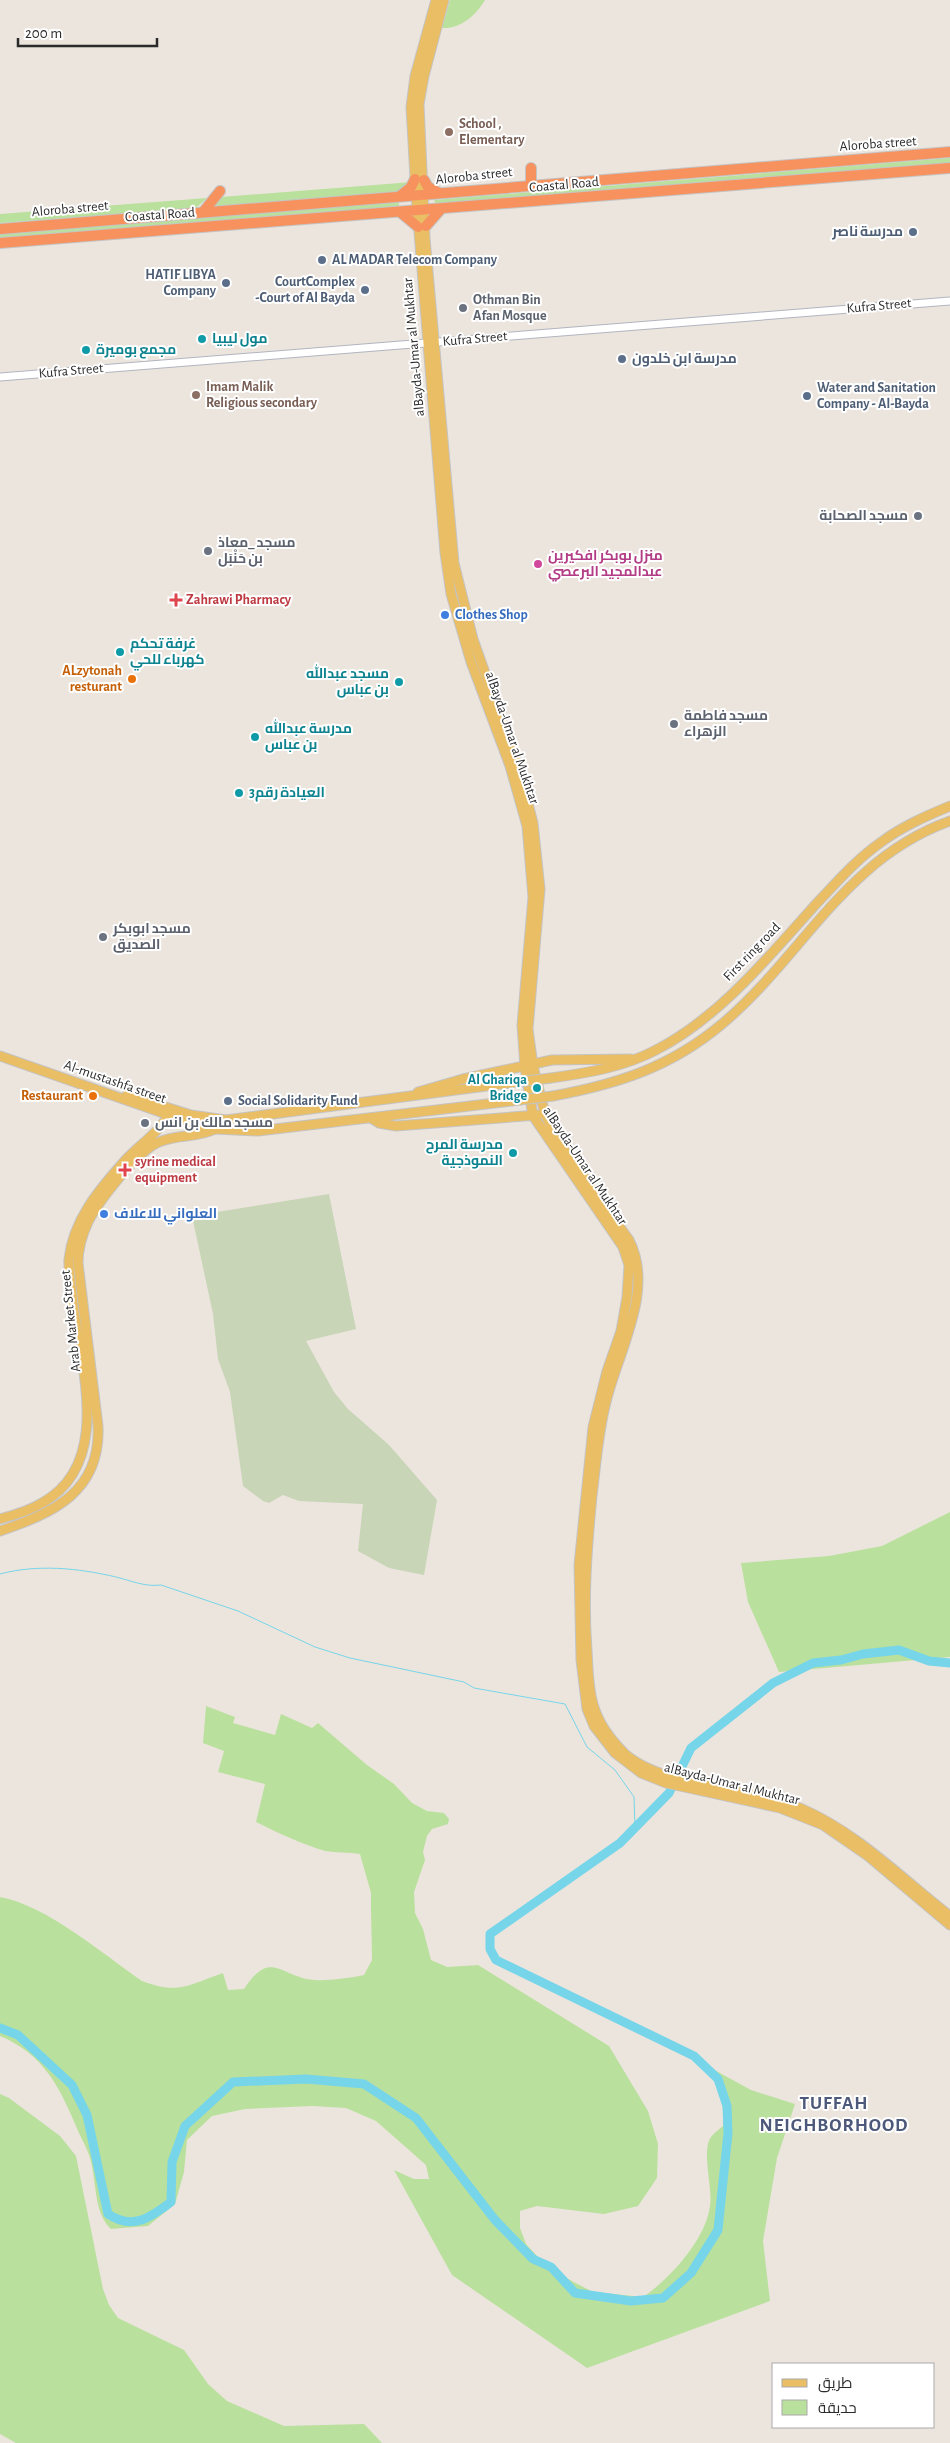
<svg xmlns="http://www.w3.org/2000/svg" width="950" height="2443" viewBox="0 0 950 2443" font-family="'Alegreya Sans',Cairo,sans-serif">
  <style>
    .green { fill: #bae09d }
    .cemetery { fill: #c8d5b6 }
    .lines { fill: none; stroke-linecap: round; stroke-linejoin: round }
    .stream { stroke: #76d5e9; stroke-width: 1 }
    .river { stroke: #76d5e9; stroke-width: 9 }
    .minor-casing { stroke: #b1b5be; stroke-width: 9 }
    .major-casing { stroke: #c4c4c4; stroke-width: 11 }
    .highway-casing { stroke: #c4c4c4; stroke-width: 12 }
    .minor { stroke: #fff; stroke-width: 7 }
    .major { stroke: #eabe64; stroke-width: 9 }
    .highway { stroke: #f7925e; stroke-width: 10 }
    .major-bridge-casing { stroke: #c4c4c4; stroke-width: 11; stroke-linecap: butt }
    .major-bridge { stroke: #eabe64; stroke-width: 9 }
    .education-dot { fill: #8d6e63; stroke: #fff; stroke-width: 2 }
    .service-dot { fill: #5c6f8a; stroke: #fff; stroke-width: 2 }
    .worship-dot { fill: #6b7280; stroke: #fff; stroke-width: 2 }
    .culture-dot { fill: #0f9aa8; stroke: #fff; stroke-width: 2 }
    .hotel-dot { fill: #d1479c; stroke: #fff; stroke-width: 2 }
    .health-dot { fill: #e0444e; stroke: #fff; stroke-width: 2 }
    .shop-dot { fill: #3f7fe0; stroke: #fff; stroke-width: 2 }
    .food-dot { fill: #e8710a; stroke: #fff; stroke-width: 2 }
    .labels { text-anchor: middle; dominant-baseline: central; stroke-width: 4; stroke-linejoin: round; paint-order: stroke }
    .education-label { font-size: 14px; font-weight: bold; fill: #785e54; stroke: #fff; text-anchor: start }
    .street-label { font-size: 14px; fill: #2b2b2b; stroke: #fff }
    .service-label { font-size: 14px; font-weight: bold; fill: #4e5e75; stroke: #fff; text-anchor: start }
    .worship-label { font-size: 14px; font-weight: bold; fill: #5b616d; stroke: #fff; text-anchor: start }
    .culture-label { font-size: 14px; font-weight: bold; fill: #0d838f; stroke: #fff; text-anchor: start }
    .hotel-label { font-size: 14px; font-weight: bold; fill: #b23c85; stroke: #fff; text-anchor: start }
    .health-label { font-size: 14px; font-weight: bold; fill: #be3a42; stroke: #fff; text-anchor: start }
    .shop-label { font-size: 14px; font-weight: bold; fill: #366cbe; stroke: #fff; text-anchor: start }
    .food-label { font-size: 14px; font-weight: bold; fill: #c56008; stroke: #fff; text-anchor: end }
    .district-label { font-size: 19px; font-weight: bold; letter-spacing: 1px; fill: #4d597a; stroke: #fff }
  </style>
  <rect width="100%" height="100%" fill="#ece5de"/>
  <g class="green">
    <path d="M450,0h35c-9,15 -24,29 -43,28z"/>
    <path d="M950,158v7l-514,39 -2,-4z"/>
    <path d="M412,182l-11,9 -189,16 9,-10z"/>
    <path d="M207,198l-11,10 -196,15v-9z"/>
    <path d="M398,201l2,6 -400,32v-7z"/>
    <path d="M950,1512v145l-171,15 -31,-70 -7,-39 88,-7 53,-10z"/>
    <path d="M206,1706l29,11 -2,6 42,12 6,-21 31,14 6,-5 49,42 27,19 18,19 15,8 17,2 5,6 -1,5 -16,5 -5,7 -4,16 2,8 -11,32 1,21 8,16 8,31 16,7 31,-2 131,81 39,65 10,33 -1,34 -19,28 -34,8 -67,-8 -17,5v17l6,16 23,25 44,23 50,5c27,-18 63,-58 67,-91 3,-19 -9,-55 1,-69 3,-4 8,-8 12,-11 2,-23 -5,-39 -14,-59l42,23 44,14 -18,54 -14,83 7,60 -183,67 -135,-93 -58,-105 20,9h15l-3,-14 -50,-44 -30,-13 -34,-2 -67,3 -33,7 -25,24 -3,32 -9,32 -27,22 -37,3c-18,-17 -14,-48 -21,-71 -3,-11 -10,-21 -14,-32 -17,-40 -33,-72 -76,-90v-139c46,8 103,57 142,84 37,14 46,4 81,-8l5,17 16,-1c27,-41 36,-12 70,-9 14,1 36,-2 50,-5l8,-15 -1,-51v-16l-11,-39c-11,-2 -24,-1 -35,-3 -23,-7 -47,-18 -69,-29l9,-38 -47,-12 6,-21 -21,-8z"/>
    <path d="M0,2094l9,4 51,38 16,20 27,133 6,16 9,13 66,32 24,34 19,17 57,25 80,-2 18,19h-366l-16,-9z"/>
  </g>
  <path class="cemetery" d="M329,1194l27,135 -50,12 28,51 14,17 41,36 48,55 -13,75 -35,-7 -31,-17 5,-47 -64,-3 -16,-6 -14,8 -6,-2 -20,-15 -13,-94 -12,-33 -5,-45 -21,-98z"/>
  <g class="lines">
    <path class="stream" d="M0,1574c37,-10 78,-6 116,3 16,4 29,10 45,8l77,26 77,36 35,11 114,24 10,6 91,16 22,43 28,23 19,27 1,30"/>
    <path class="river" d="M0,2028l18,7 54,50 15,30 21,99c25,17 43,3 63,-12l1,-40 13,-36 48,-44 73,-3 58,5 52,34 79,102 38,39 18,8 24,26 56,8 32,-3 28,-25 27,-43 10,-97 -1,-27 -9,-27 -24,-23 -198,-96 -6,-11v-15l130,-91 49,-50 22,-45 82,-65 40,-20 28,-3 22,-6 36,-4 30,11 21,2"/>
    <defs>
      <path id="minor" d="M0,377l950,-76"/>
      <g id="major">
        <path d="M436,0l-21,76 -4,31 5,88 29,358 6,41 20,68 39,104 17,60 6,71 -11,128 3,42 8,49 90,131 6,18 -2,32 -6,34 -14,40 -14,56 -14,138 2,95 6,49 7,17 21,27 26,20 25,10 114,25 43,17 45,31 82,69"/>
        <path d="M444,0l-20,76 -5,28 6,134 29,325 19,76 45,127 15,57 7,66 -12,140 5,37 12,48 10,23 74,103c26,50 -11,112 -23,162 -8,31 -10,62 -14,94 -5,52 -9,102 -5,154 1,17 1,37 6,54 5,19 17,35 31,49 37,34 126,35 176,55 58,25 101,70 150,108"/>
        <path d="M0,1056l169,59 46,14 43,2 262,-31"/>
        <path d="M551,1078c36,-5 73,-11 105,-28 63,-32 114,-95 161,-147 20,-21 40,-44 63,-60 21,-16 46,-27 70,-37"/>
        <path d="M418,1092l45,-13 89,-19 79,-1"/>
        <path d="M127,1095l64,20 35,5 292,-38"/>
        <path d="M553,1096c65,-12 118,-29 169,-72 81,-68 122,-165 228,-203"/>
        <path d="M371,1118l8,5 17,3 142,-11"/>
        <path d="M0,1519c15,-4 29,-8 42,-16 71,-39 39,-136 31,-199 -1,-15 -5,-31 -4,-45 4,-38 29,-68 53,-95 11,-14 26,-23 38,-37 4,-4 6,-11 13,-13"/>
        <path d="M0,1531c53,-18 101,-39 98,-105l-20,-163c0,-14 4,-28 10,-41 10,-20 50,-72 71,-80 18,-8 39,-4 56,-13"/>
      </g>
      <g id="highway">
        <path d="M531,168v16"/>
        <path d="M424,180l4,7 11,6"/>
        <path d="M400,196l11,-9 4,-8"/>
        <path d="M204,211l16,-20"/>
        <path d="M400,212l18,15"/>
        <path d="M426,226l15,-17"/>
        <path d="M0,229l950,-77"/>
        <path d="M0,243l950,-75"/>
      </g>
    </defs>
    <use href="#minor" class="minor-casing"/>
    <use href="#major" class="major-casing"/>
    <use href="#highway" class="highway-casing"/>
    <use href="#minor" class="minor"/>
    <use href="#major" class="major"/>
    <use href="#highway" class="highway"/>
    <defs>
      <g id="major-bridge">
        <path d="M518,1082l33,-4"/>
        <path d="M520,1100l33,-4"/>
      </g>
    </defs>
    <use href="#major-bridge" class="major-bridge-casing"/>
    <use href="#major-bridge" class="major-bridge"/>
  </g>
  <g class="education-dot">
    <circle cx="449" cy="132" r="5"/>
    <circle cx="196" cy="395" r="5"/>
  </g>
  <g class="service-dot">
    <circle cx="913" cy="232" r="5"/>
    <circle cx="322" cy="260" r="5"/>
    <circle cx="226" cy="283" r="5"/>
    <circle cx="365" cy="290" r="5"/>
    <circle cx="622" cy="359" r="5"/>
    <circle cx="807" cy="396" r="5"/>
    <circle cx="228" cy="1101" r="5"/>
  </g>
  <g class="worship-dot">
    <circle cx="463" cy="308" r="5"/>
    <circle cx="918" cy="516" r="5"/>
    <circle cx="208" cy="551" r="5"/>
    <circle cx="674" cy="724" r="5"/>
    <circle cx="103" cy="937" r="5"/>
    <circle cx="145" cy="1123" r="5"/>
  </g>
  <g class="culture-dot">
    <circle cx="202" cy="339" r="5"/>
    <circle cx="86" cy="350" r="5"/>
    <circle cx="120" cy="652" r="5"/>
    <circle cx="399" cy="682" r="5"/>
    <circle cx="255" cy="737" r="5"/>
    <circle cx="239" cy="793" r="5"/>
    <circle cx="537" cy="1088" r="5"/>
    <circle cx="513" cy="1153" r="5"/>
  </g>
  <circle class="hotel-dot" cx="538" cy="564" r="5"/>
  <g class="health-dot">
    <path d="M173.5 592.5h5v5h5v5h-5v5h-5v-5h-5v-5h5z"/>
    <path d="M122.5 1162.5h5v5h5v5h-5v5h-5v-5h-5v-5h5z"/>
  </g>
  <g class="shop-dot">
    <circle cx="445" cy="615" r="5"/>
    <circle cx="104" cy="1214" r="5"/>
  </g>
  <g class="food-dot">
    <circle cx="132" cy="679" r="5"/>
    <circle cx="93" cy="1096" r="5"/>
  </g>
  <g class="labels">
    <g class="education-label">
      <text x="459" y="124">School ,<tspan x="459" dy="16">Elementary</tspan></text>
      <text x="206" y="387">Imam Malik<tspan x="206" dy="16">Religious secondary</tspan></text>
    </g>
    <g class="street-label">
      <text transform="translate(878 144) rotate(-4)">Aloroba street</text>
      <text transform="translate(474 176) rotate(-6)">Aloroba street</text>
      <text transform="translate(564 185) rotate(-5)">Coastal Road</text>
      <text transform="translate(70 209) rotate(-5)">Aloroba street</text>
      <text transform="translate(160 215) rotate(-4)">Coastal Road</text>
      <text transform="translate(879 306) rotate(-5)">Kufra Street</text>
      <text transform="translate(475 339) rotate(-5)">Kufra Street</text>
      <text transform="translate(414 347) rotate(-95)">alBayda-Umar al Mukhtar</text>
      <text transform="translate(71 371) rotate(-5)">Kufra Street</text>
      <text transform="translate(512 738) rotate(71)">alBayda-Umar al Mukhtar</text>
      <text transform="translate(752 952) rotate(-46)">First ring road</text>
      <text transform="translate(115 1082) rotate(19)">Al-mustashfa street</text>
      <text transform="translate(585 1166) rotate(56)">alBayda-Umar al Mukhtar</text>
      <text transform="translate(71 1321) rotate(-96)">Arab Market Street</text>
      <text transform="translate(732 1784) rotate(14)">alBayda-Umar al Mukhtar</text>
    </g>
    <g class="service-label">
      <text x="903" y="232" text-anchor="end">مدرسة ناصر</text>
      <text x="332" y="260">AL MADAR Telecom Company</text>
      <text x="216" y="275" text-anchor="end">HATIF LIBYA<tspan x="216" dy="16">Company</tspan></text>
      <text x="355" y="282" text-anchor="end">CourtComplex<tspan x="355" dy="16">-Court of Al Bayda</tspan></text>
      <text x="632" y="359">مدرسة ابن خلدون</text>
      <text x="817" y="388">Water and Sanitation<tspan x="817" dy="16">Company - Al-Bayda</tspan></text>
      <text x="238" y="1101">Social Solidarity Fund</text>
    </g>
    <g class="worship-label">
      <text x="473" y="300">Othman Bin<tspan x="473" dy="16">Afan Mosque</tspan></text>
      <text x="908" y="516" text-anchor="end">مسجد الصحابة</text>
      <text x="218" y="543">مسجد _معاذ<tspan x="218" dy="16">بن حَنْبَل</tspan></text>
      <text x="684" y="716">مسجد فاطمة<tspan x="684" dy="16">الزهراء</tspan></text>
      <text x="113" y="929">مسجد ابوبكر<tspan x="113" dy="16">الصديق</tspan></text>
      <text x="155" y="1123">مسجد مالك بن انس</text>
    </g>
    <g class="culture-label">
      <text x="212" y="339">مول ليبيا</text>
      <text x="96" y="350">مجمع بوميرة</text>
      <text x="130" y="644">غرفة تحكم<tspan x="130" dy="16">كهرباء للحي</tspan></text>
      <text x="389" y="674" text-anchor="end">مسجد عبدالله<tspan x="389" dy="16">بن عباس</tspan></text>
      <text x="265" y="729">مدرسة عبدالله<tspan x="265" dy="16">بن عباس</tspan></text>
      <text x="249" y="793">3العيادة رقم</text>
      <text x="527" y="1080" text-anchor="end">Al Ghariqa<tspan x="527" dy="16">Bridge</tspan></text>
      <text x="503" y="1145" text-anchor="end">مدرسة المرح<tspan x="503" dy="16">النموذجية</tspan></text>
    </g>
    <g class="hotel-label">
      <text x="548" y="556">منزل بوبكر افكيرين<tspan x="548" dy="16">عبدالمجيد البرعصي</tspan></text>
    </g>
    <g class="health-label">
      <text x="186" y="600">Zahrawi Pharmacy</text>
      <text x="135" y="1162">syrine medical<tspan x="135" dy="16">equipment</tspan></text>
    </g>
    <g class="shop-label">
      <text x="455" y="615">Clothes Shop</text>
      <text x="114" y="1214">العلواني للاعلاف</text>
    </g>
    <g class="food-label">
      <text x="122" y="671">ALzytonah<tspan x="122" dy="16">resturant</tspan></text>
      <text x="83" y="1096">Restaurant</text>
    </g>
    <g class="district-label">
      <text x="834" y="2103">TUFFAH<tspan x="834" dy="22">NEIGHBORHOOD</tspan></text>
    </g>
  </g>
  <rect x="772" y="2363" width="162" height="65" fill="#ffffff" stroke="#aaaaaa"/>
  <rect x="782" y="2379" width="25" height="8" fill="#eabe64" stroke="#aaaaaa"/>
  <text x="818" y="2388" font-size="15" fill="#2b2b2b">طريق</text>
  <rect x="782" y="2400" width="25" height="15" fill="#bae09d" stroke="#aaaaaa"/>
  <text x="818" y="2413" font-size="15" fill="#2b2b2b">حديقة</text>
  <path d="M18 38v8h139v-8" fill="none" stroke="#2b2b2b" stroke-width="2.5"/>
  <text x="25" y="38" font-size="15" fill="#2b2b2b" stroke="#ffffff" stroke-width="4" paint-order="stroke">200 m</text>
</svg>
